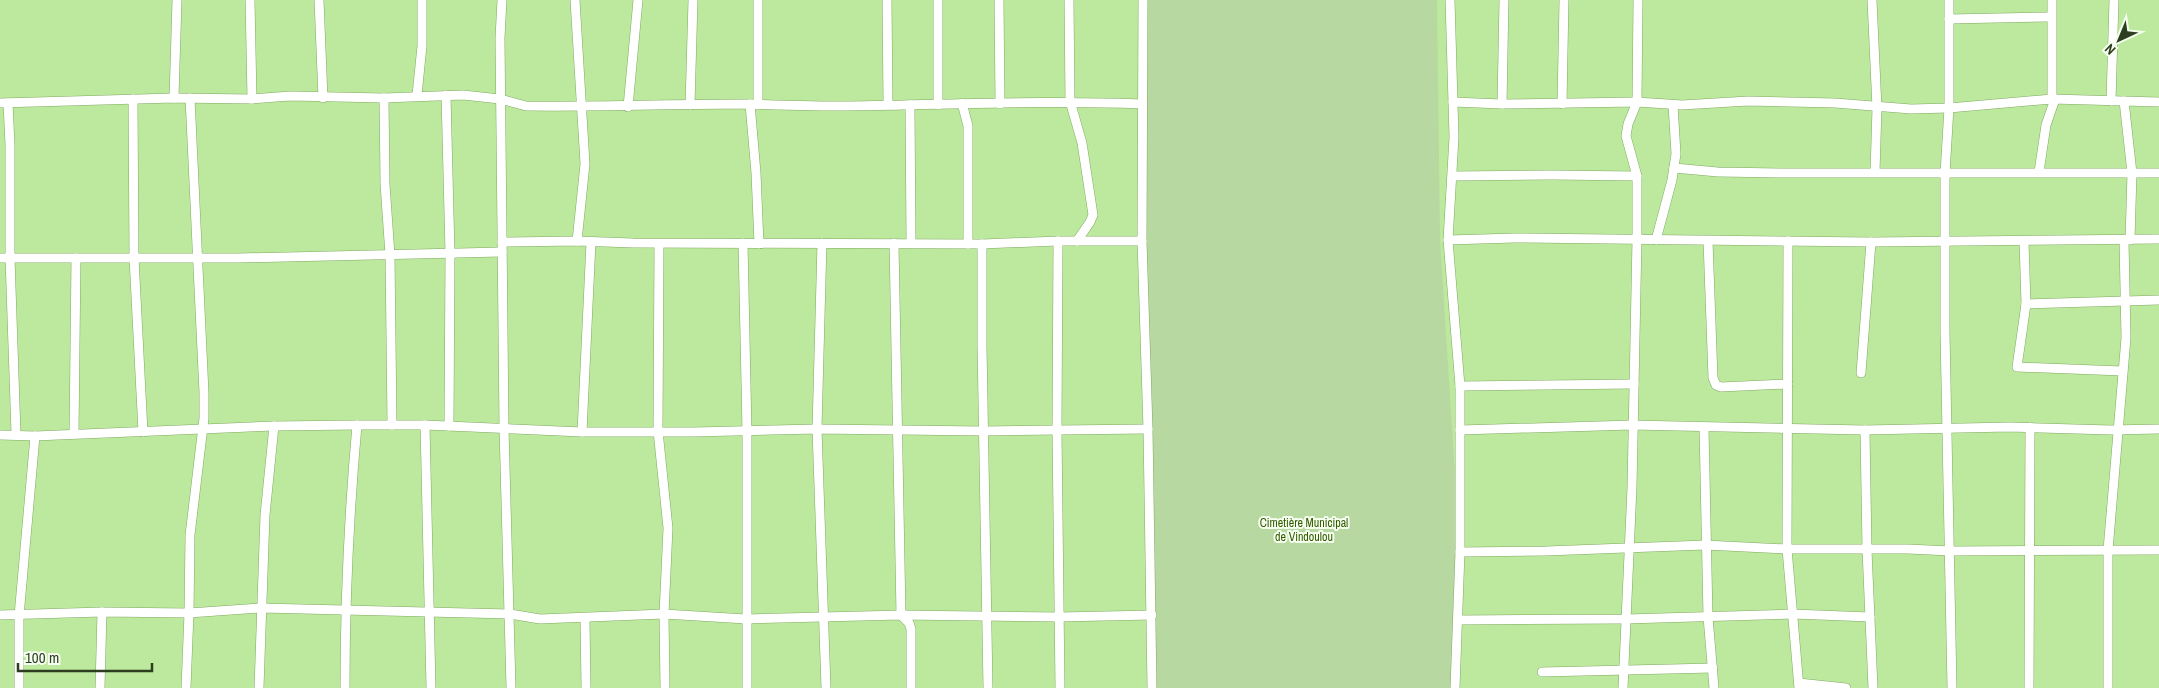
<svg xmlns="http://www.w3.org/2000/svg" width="2159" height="688" viewBox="0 0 2159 688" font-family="'Archivo Narrow',sans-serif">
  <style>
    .green { fill: #b7d8a1 }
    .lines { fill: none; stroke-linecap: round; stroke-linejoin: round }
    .street-casing { stroke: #80a960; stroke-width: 10 }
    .street { stroke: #fff; stroke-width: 9 }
    .labels { text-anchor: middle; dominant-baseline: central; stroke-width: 4; stroke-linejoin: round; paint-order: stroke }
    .park-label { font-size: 12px; fill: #335b01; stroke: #f5feef }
  </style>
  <rect width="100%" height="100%" fill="#bde99e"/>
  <path class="green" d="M1147,0h290l3,240 20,312 -3,136h-306l-9,-447z"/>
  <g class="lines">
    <defs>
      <g id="street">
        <path d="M250,0l2,99"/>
        <path d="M319,0l4,98"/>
        <path d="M502,0l-2,38 4,390 7,260"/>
        <path d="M575,0l10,164 -8,77"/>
        <path d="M758,0v105"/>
        <path d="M887,0l1,104"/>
        <path d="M999,0l1,104"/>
        <path d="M1069,0l1,101 12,42 11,72 -3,7 -13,19"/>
        <path d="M1143,0l-1,241 6,188 4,259"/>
        <path d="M1450,0l4,137 -6,103 12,146v166l-5,136"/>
        <path d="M1872,0l5,108 -2,64"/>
        <path d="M1949,0v108l-4,65v159l7,356"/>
        <path d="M1949,19l102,-2"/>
        <path d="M417,95l5,-49v-46"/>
        <path d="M446,95l4,158 -1,173"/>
        <path d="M174,98l3,-98"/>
        <path d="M384,98l1,86 5,71 2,170"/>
        <path d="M133,99l1,159 9,174"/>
        <path d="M2052,99v-99"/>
        <path d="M2111,101l3,-101"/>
        <path d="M2124,101l8,72 -2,67"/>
        <path d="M1453,102l49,2 135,-2 45,3 66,-4 87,2 76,6 38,-1 103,-9 107,3"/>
        <path d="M0,103l174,-5 78,1 38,-3 94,2 79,-3 37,4 26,7c74,1 149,-2 223,-2 33,1 66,2 98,2 99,-1 197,-6 295,-2"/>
        <path d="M8,103l2,42v113l6,176"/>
        <path d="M962,103l6,23v118"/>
        <path d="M750,104l6,69 3,71"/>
        <path d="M1502,104l2,-104"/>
        <path d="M1562,104l2,-104"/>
        <path d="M690,105l3,-105"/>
        <path d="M910,105l1,138"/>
        <path d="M938,105v-105"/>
        <path d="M628,107l10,-107"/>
        <path d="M1674,168l44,4 68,1h373"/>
        <path d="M2039,172l7,-47 9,-26"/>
        <path d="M1453,176l99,-1 85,1"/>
        <path d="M1448,240l67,-2 356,4 288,-3"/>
        <path d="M1656,240l16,-60 4,-26 -3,-49"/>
        <path d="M1058,241l-1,189 3,258"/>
        <path d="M1708,241l5,137 3,7 5,2 67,-3"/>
        <path d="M1788,241l-1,308 12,139"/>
        <path d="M2024,241l2,63 -9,63 105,4"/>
        <path d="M502,242l75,-1 56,2 349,1 76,-3h84"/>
        <path d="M743,243l4,188v257"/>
        <path d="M822,243l-5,186 9,259"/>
        <path d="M894,243l7,372 8,8 2,6v59"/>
        <path d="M659,244l-1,187 10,97 -4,86 1,74"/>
        <path d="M982,244v101l6,343"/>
        <path d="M0,258h239l263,-6"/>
        <path d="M2026,304l133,-4"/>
        <path d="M1861,373l10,-131"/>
        <path d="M1460,386l174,-2"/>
        <path d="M425,425l6,263"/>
        <path d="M1704,427l4,190 6,71"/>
        <path d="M1460,430l172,-5 233,5 145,-3 101,3 48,-1"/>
        <path d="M1865,430l2,120 6,138"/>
        <path d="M582,432l9,-190"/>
        <path d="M74,433l2,-175"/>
        <path d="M0,435l35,1 239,-10 83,-1h68l157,7h112l123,-3 166,2 165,-2"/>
        <path d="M1460,552l86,-1 159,-6 82,4h121l42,2 209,-1"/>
        <path d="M0,615l102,-3 87,1 72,-5 249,6 30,5 124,-5 82,5 155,-4 158,2 93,-2"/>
        <path d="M585,618l1,70"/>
        <path d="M1458,620l168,-1 167,-5 77,3"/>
        <path d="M1542,672l171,-4"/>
        <path d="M1799,683l47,5"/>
        <path d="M19,688v-72l16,-180"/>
        <path d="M100,688l2,-76"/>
        <path d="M186,688l3,-75 1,-78 14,-117v-25l-14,-295"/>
        <path d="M259,688l6,-173 9,-89"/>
        <path d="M345,688c0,-88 4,-175 12,-263"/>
        <path d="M1623,688l9,-201 5,-248v-63l-11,-40 2,-12 9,-22 1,-102"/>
        <path d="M2029,688l1,-261"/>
        <path d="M2108,688v-138l18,-212 -2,-98"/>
      </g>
    </defs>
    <use href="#street" class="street-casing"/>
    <use href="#street" class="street"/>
  </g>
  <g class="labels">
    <g class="park-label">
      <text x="1304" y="523">Cimetière Municipal<tspan x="1304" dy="14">de Vindoulou</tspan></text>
    </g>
  </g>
  <g transform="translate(2119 40) rotate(224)" stroke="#f5feef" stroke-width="4" paint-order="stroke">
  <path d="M0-4L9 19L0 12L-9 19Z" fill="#2c3e1f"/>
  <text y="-8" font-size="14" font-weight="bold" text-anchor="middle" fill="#2c3e1f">N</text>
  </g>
  <path d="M18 663v8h134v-8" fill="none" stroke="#2c3e1f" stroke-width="2.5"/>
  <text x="25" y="663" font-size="15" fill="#2c3e1f" stroke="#f5feef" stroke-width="4" paint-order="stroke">100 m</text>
</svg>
